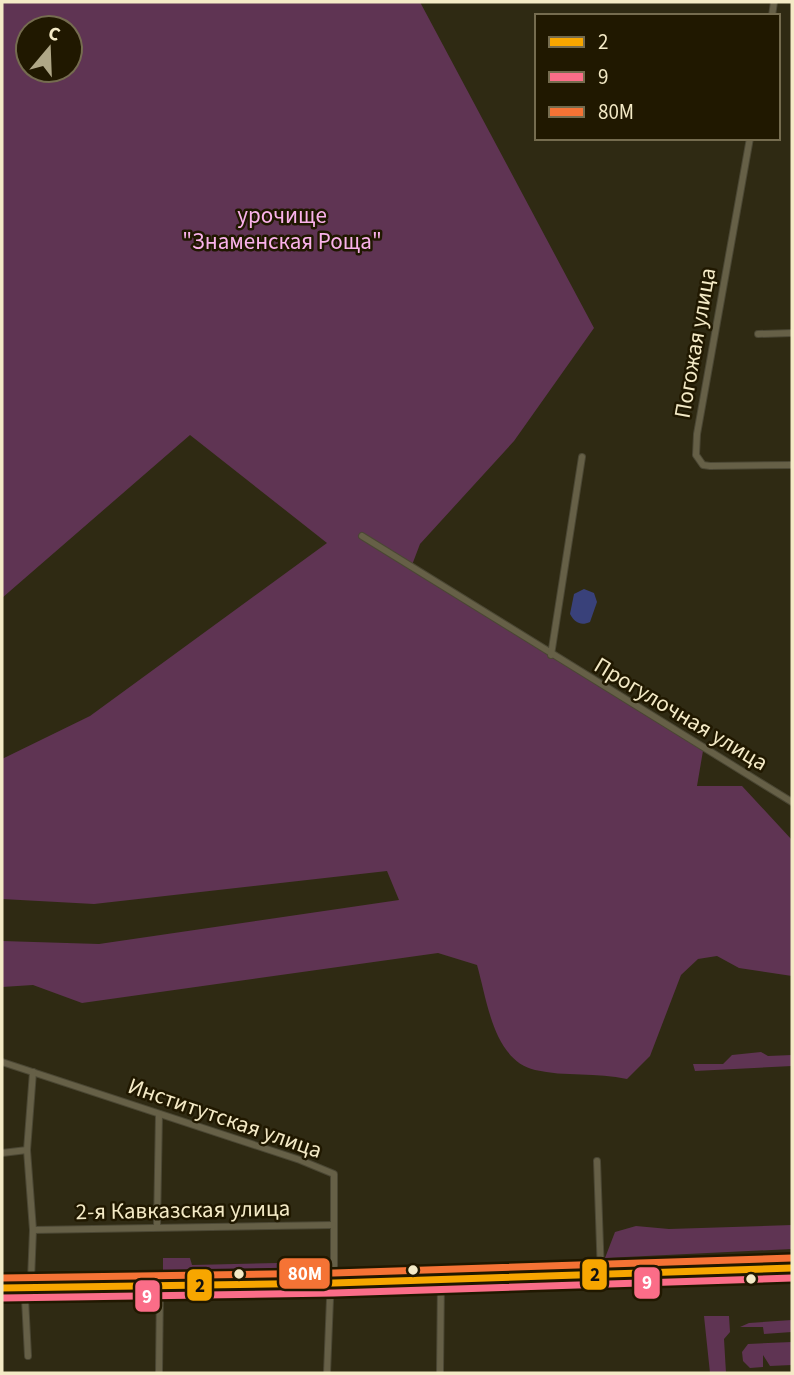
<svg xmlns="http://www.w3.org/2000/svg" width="794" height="1375" viewBox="0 0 794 1375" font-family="'Source Sans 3',sans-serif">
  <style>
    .green { fill: #5f3453; fill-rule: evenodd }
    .water { fill: #39417a }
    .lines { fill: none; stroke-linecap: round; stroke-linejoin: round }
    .street-casing { stroke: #4b4734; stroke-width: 8 }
    .primary-casing { stroke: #4b4734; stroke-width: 12 }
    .street { stroke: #666047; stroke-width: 6 }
    .primary { stroke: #636957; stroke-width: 10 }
    .bus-1-casing { stroke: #201800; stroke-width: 12 }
    .bus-2-casing { stroke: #201800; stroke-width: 12 }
    .bus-3-casing { stroke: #201800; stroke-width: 12 }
    .bus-1 { stroke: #f7a600; stroke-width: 7 }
    .bus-2 { stroke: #fb6d88; stroke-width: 7 }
    .bus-3 { stroke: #f57335; stroke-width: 7 }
    .bus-dot { fill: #f4eac6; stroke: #201800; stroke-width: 2.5 }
    .labels { text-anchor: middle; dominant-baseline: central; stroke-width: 5; stroke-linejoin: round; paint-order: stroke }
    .park-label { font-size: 23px; fill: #fab2ea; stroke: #201800 }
    .street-label { font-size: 23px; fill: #f4eac6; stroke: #201800 }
    .line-badge { stroke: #201800; stroke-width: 2.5 }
    .badge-label { font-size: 19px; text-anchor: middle; font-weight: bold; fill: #fff }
    .pale-badge-label { font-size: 19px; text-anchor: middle; font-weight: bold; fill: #111 }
  </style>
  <rect width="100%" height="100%" fill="#2f2a13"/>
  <g class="green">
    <path d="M2,2h418l174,326 -80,113 -94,103 -8,21 292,180 -7,41h45l50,54v136l-53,-8 -22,-12 -19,3 -17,16 -31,81 -23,23c-30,-7 -62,-2 -92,-9 -42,-10 -48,-71 -58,-105l-39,-12 -356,50 -49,-18 -31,2v-46l97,3 300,-44 -12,-29 -293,33 -92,-5v-140l88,-43 237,-173 -137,-108 -188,163zM28,28h42v42h-42z"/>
    <path d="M761,1052l7,4 24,-1v11l-97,5 -2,-7h30l9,-9z"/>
    <path d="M792,1225v24l-187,9 10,-26 21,-6 33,3z"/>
    <path d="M163,1258h27l2,7 134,-3 3,2v8h-103l-16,4h-47z"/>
    <path d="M704,1316h25l1,16 -6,7 2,34h-16z"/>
    <path d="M792,1320v12l-28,2 -1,-7h-23l9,-4z"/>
    <path d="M792,1342v23l-22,1 -7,-11v12l-13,1 -7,-7 -1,-9 6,-8z"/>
  </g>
  <path class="water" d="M584,589l10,4 3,9 -7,20c-9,4 -15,1 -20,-8l4,-20z"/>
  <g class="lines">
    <defs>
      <g id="street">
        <path d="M772,16l2,-14"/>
        <path d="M750,138l-53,296 -1,21 7,10 7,1 82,-1"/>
        <path d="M758,334l34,-1"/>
        <path d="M362,536l430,266"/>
        <path d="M551,655l31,-198"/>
        <path d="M2,1062l298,98 34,14v109l-4,16 -3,74"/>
        <path d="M2,1153l25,-3"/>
        <path d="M597,1161l4,114"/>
        <path d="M157,1226l2,-112"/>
        <path d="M33,1230l300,-5"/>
        <path d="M28,1356l-3,-57 6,-19 2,-50 -6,-80 6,-78"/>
        <path d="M159,1373l1,-86"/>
        <path d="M440,1373l1,-94"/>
      </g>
      <path id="primary" d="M2,1288l332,-5 458,-15"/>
    </defs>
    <use href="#street" class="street-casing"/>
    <use href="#primary" class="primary-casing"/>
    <use href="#street" class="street"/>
    <use href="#primary" class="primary"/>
    <defs>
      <path id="bus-1" d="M2,1288l332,-5 458,-15"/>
      <path id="bus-2" d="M2,1298l332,-5 458,-15"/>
      <path id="bus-3" d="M2,1278l332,-5 458,-15"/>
    </defs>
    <use href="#bus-1" class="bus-1-casing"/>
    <use href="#bus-2" class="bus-2-casing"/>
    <use href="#bus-3" class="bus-3-casing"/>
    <use href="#bus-1" class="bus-1"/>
    <use href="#bus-2" class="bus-2"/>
    <use href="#bus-3" class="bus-3"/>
  </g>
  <g class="bus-dot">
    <circle cx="413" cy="1270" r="6"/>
    <circle cx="239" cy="1274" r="6"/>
    <circle cx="751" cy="1279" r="6"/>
  </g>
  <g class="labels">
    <g class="park-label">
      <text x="282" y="215">урочище<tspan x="282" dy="26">"Знаменская Роща"</tspan></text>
    </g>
    <g class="street-label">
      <text transform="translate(695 343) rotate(-80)">Погожая улица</text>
      <text transform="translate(681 714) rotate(31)">Прогулочная улица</text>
      <text transform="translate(225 1118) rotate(19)">Институтская улица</text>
      <text transform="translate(183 1210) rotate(-1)">2-я Кавказская улица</text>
    </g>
  </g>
  <g class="line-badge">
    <rect x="278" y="1257" width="53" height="33" rx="7" fill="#f57335"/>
    <rect x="581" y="1258" width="27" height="33" rx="7" fill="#f7a600"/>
    <rect x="633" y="1266" width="28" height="34" rx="7" fill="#fb6d88"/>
    <rect x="186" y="1268" width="27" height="34" rx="7" fill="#f7a600"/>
    <rect x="134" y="1279" width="27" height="34" rx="7" fill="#fb6d88"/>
  </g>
  <g class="badge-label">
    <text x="305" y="1280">80М</text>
    <text x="647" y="1289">9</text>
    <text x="147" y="1303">9</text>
  </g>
  <g class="pale-badge-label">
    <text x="595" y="1281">2</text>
    <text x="200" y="1292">2</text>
  </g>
  <rect width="794" height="1375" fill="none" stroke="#f4eac6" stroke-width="7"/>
  <rect x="535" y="14" width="245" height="126" fill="#201800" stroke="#756c4f" stroke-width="2"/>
  <rect x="549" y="37" width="35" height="10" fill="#f7a600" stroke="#756c4f" stroke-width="2"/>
  <text x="598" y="49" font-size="21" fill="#f4eac6">2</text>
  <rect x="549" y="72" width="35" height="10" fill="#fb6d88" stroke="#756c4f" stroke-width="2"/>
  <text x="598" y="84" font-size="21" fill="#f4eac6">9</text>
  <rect x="549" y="107" width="35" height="10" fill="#f57335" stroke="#756c4f" stroke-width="2"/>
  <text x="598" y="119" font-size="21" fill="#f4eac6">80М</text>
  <g transform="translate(49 49) rotate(19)"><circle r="33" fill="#201800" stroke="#756c4f" stroke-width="2"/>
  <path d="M0-5L12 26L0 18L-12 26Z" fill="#afa787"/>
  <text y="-10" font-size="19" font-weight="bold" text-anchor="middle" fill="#f4eac6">С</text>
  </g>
</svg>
